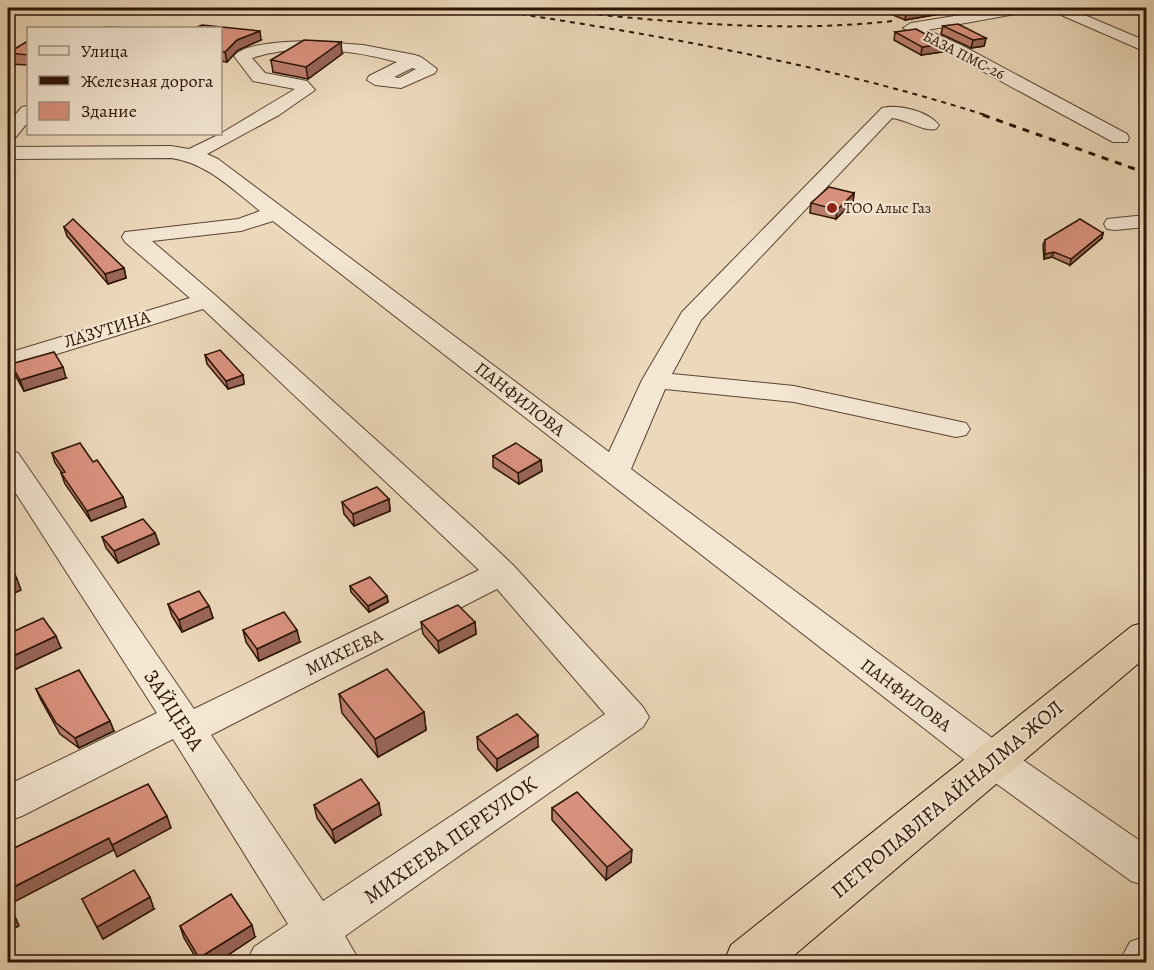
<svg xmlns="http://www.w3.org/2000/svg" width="1154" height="970" viewBox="0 0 1154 970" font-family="Alegreya,serif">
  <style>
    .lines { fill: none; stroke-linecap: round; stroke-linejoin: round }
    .minor-casing { stroke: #5b4432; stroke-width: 2 }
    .highway-casing { stroke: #2b1304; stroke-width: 2 }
    .minor { fill: #f3e6d2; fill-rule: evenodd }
    .highway { fill: #ecd8ba; fill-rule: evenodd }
    .rail-far1 { stroke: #2b1304; stroke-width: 2; stroke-dasharray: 5 5; stroke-linecap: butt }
    .rail { stroke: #2b1304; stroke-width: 3; stroke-dasharray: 7 7; stroke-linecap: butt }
    .wall { fill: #bb7e6d; stroke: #2b1304; stroke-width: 1.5 }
    .shaded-wall { fill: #996659; stroke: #2b1304; stroke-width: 1.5 }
    .building { fill: #da927f; stroke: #2b1304; stroke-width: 1.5 }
    .poi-dot { fill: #8f2418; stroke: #f3e6d2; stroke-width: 2 }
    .labels { text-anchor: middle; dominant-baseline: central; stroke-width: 4.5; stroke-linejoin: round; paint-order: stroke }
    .far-street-label { font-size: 15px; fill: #2b1304; stroke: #f3e6d2 }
    .far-poi-label { font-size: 15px; fill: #2b1304; stroke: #f3e6d2; text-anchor: start }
    .street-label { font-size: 18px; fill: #2b1304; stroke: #f3e6d2 }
    .near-street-label { font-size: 21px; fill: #2b1304; stroke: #f3e6d2 }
  </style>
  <rect width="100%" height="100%" fill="#ecd8ba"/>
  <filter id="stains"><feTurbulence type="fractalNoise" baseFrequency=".00333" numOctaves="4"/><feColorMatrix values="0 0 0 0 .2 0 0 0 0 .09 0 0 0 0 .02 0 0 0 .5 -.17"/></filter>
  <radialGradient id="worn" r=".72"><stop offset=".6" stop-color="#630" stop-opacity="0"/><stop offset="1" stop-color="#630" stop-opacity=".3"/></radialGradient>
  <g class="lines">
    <defs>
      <g id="minor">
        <path d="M1004,8h29l-7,4 -99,18 34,15 166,89 2,4 -2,4h-14l-210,-114 8,-5z"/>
        <path d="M1050,8h18l78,33v11l-94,-41z"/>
        <path d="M308,41l55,4 52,10 6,2 16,12 -2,4 -34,15 -26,-3 -8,-5 2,-4 28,-14c-44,-12 -101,-19 -145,-4l13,15 42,8 8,9 -36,25 -72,39 11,5 391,293 33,-72 40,-68 200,-204c17,-4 46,3 57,17l-3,4c-12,3 -28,-9 -44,-11l-191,202 -29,54 122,12 172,37 4,6 -4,6 -10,2 -162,-35 -129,-13 -34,80 376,280 139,96v41l-15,-5 -152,-110 -706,-550 -32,10 -89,10 63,54 260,234 38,36 130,142 6,10 -6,10 -298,209 15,26h-48l-2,-2 -3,2h-60l7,-15 34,-23 -115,-185 -151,77 -14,5v-36l149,-72 -149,-232v-31l10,3 176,256 285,-139 -276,-261 -195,60v-16l182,-55 -65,-56 -3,-5 3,-5 113,-13 22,-8c-28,-22 -53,-48 -89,-53l-163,1v-12l163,-1 18,3 31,-15 75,-45 -42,-8 -19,-25c12,-14 56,-14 74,-15zM412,68l4,1 -17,9 -5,-1zM497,589l108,125 -282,187 -112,-166z"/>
        <path d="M28,106v16l-13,16 -7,1v-16l14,-16z"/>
        <path d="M1146,215v12l-31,3 -8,-1 -3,-5 3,-5z"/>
        <path d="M1146,936v26h-27l11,-20z"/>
      </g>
      <path id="highway" d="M1146,622v35l-360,305h-62l7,-17 401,-319z"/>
    </defs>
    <use href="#minor" class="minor-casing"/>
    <use href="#highway" class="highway-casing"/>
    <use href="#minor" class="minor"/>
    <use href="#highway" class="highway"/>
    <g class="rail-far1">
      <path d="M481,8c171,26 342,55 507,108"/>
      <path d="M538,8c119,13 236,26 355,13"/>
      <path d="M613,8h99"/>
    </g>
    <path class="rail" d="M983,115l163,58"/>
  </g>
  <g class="wall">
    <path d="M876,8h64l-1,6 -34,6z"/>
    <path d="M943,26l43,12 -2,8 -13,2 -30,-14z"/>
    <path d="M220,28l41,12 -23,10 -11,12 -7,-1z"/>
    <path d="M895,32l47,20 -21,3 -27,-15z"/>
    <path d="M28,41v24l-19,-1 -1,-6v-5z"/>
    <path d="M342,54l-34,25 -35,-7 -2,-12z"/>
    <path d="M854,193l-1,9 -17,17 -26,-6 1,-10z"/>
    <path d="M64,227l60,41 2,10 -18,6 -41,-48z"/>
    <path d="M1103,233l-1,5 -32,27 -18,-8 -8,2 -1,-14 2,-5z"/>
    <path d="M205,355l38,20 1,9 -16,5 -21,-25z"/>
    <path d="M11,364l55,14 -42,13 -9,-16z"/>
    <path d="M52,453l41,9 30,35 3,10 -35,14 -26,-37 -4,-11h1l-7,-10z"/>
    <path d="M493,456l48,4 1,11 -23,13 -26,-17z"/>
    <path d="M389,499l1,12 -36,15 -10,-12 -2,-12z"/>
    <path d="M155,533l4,11 -41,19 -12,-15 -4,-11z"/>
    <path d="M350,586l37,10 1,6 -19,10 -18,-20z"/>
    <path d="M168,604l41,2 4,12 -31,14 -10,-16z"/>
    <path d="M421,622h54l1,12 -37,19 -16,-19z"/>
    <path d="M243,630l57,12 -41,19 -13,-19z"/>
    <path d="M8,634l53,14 -47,22 -6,-10z"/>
    <path d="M36,689l78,42 -35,17 -19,-14 -19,-34z"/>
    <path d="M339,694l85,18 2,18 -48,27 -36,-44z"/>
    <path d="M477,737l61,10 -41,24 -19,-22z"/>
    <path d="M314,805l67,10 -46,28 -18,-25z"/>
    <path d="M552,808l79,54 -25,18 -54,-60z"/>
    <path d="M82,899l72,10 -51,30z"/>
    <path d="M180,926l75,11 -39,26h-17l-15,-25z"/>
  </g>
  <g class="shaded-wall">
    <path d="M913,8h27l-1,6 -34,6 2,-11z"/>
    <path d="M260,31l1,9 -23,10 -11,12 -2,-10 12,-12z"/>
    <path d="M986,38l-2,8 -13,2 2,-8z"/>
    <path d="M341,42l1,12 -34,25 -2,-12z"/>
    <path d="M944,44l-2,8 -21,3 1,-8z"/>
    <path d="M854,193l-1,9 -17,17 1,-9z"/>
    <path d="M1103,233l-1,5 -32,27 1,-6z"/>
    <path d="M1054,252l-2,5 -8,2 1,-5z"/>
    <path d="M124,268l2,10 -18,6 -3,-10z"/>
    <path d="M63,367l3,11 -42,13 -4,-11z"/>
    <path d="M243,375l1,9 -16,5 -2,-8z"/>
    <path d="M541,460l1,11 -23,13 -1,-11z"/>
    <path d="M123,497l3,10 -35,14 -4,-10z"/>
    <path d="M389,499l1,12 -36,15 -1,-12z"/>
    <path d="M155,533l4,11 -41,19 -4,-12z"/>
    <path d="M8,547l3,8 -3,2z"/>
    <path d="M17,579l4,11 -13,6v-14z"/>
    <path d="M387,596l1,6 -19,10 -1,-6z"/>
    <path d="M209,606l4,12 -31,14 -3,-12z"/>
    <path d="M475,622l1,12 -37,19 -1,-12z"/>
    <path d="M297,630l3,12 -41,19 -2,-12z"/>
    <path d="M56,636l5,12 -47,22 -5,-12z"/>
    <path d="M424,712l2,18 -48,27 -3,-18z"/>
    <path d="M110,721l4,10 -35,17 -4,-10z"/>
    <path d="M538,735v12l-41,24v-12z"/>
    <path d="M379,803l2,12 -46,28 -3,-13z"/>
    <path d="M167,816l4,12 -54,29 -5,-12z"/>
    <path d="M109,838l5,12 -104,54 9,22 -11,6v-42z"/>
    <path d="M632,850l-1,12 -25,18 1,-13z"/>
    <path d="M150,897l4,12 -51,30 -6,-12z"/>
    <path d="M252,925l3,12 -39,26h-15l-2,-5z"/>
  </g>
  <g class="building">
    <path d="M958,24l28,14 -13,2 -30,-14z"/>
    <path d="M202,25l58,6 -23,9 -12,12 -5,-1v-23h-25z"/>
    <path d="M106,27l28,1h-31z"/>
    <path d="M916,29l28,15 -22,3 -27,-15z"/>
    <path d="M304,40l37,2 -35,25 -35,-7z"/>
    <path d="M28,41v14l-20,-2z"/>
    <path d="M829,187l25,6 -17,17 -26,-7z"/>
    <path d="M73,219l51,49 -19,6 -41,-47z"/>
    <path d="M1080,219l23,14 -32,26 -17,-7 -9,2v-14z"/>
    <path d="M220,350l23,25 -17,6 -21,-26z"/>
    <path d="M54,352l9,15 -43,13 -9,-16z"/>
    <path d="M80,443l13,19 4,-2 26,37 -36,14 -26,-38 4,-1 -13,-19z"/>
    <path d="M516,443l25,17 -23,13 -25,-17z"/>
    <path d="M377,487l12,12 -36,15 -11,-12z"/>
    <path d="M143,519l12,14 -41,18 -12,-14z"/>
    <path d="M8,558l9,21 -9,3z"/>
    <path d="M370,577l17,19 -19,10 -18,-20z"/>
    <path d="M199,591l10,15 -30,14 -11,-16z"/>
    <path d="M458,605l17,17 -37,19 -17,-19z"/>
    <path d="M284,612l13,18 -40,19 -14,-19z"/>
    <path d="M43,618l13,18 -47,22 -1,-2v-22z"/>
    <path d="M387,669l37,43 -49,27 -36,-45z"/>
    <path d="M79,670l31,51 -35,17 -19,-15 -20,-34z"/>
    <path d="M517,714l21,21 -41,24 -20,-22z"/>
    <path d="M361,779l18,24 -47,27 -18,-25z"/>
    <path d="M148,784l19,32 -55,29 -3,-7 -101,52v-31l2,-2 -2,-6z"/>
    <path d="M577,792l55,58 -25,17 -55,-59z"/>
    <path d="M134,870l16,27 -53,30 -15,-28z"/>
    <path d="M231,894l21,31 -53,33 -19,-32z"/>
    <path d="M8,901l5,13 -5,2z"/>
  </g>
  <circle class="poi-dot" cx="832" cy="208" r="6"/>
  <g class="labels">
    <g class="far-street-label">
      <text transform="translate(964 55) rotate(27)">БАЗА ПМС-26</text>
    </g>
    <g class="far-poi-label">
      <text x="844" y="208">ТОО Алыс Газ</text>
    </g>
    <g class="street-label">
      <text transform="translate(107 329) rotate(-17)">ЛАЗУТИНА</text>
      <text transform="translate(520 399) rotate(38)">ПАНФИЛОВА</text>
      <text transform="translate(344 652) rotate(-26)">МИХЕЕВА</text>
      <text transform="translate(906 695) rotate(37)">ПАНФИЛОВА</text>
    </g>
    <g class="near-street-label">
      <text transform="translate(174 710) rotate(57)">ЗАЙЦЕВА</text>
      <text transform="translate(947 799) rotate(-40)">ПЕТРОПАВЛҒА АЙНАЛМА ЖОЛ</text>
      <text transform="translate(450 840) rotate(-35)">МИХЕЕВА ПЕРЕУЛОК</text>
    </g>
  </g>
  <rect width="1154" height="970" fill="none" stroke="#ecd8ba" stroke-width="30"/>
  <rect x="9" y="9" width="1136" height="952" fill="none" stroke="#2b1304" stroke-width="3"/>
  <rect x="15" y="15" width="1124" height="940" fill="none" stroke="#2b1304" stroke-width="1.5"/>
  <rect x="27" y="27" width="195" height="108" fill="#f3e6d2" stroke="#a39280" stroke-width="1.5"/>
  <rect x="39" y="46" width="30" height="9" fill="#f3e6d2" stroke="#a39280" stroke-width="1.5"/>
  <text x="81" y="57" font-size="18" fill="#2b1304">Улица</text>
  <rect x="39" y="76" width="30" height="9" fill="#2b1304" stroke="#a39280" stroke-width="1.5"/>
  <text x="81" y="87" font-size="18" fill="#2b1304">Железная дорога</text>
  <rect x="39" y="102" width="30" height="18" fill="#da927f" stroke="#a39280" stroke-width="1.5"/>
  <text x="81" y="117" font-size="18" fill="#2b1304">Здание</text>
  <rect width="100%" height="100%" filter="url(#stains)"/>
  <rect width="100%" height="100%" fill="url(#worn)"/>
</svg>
